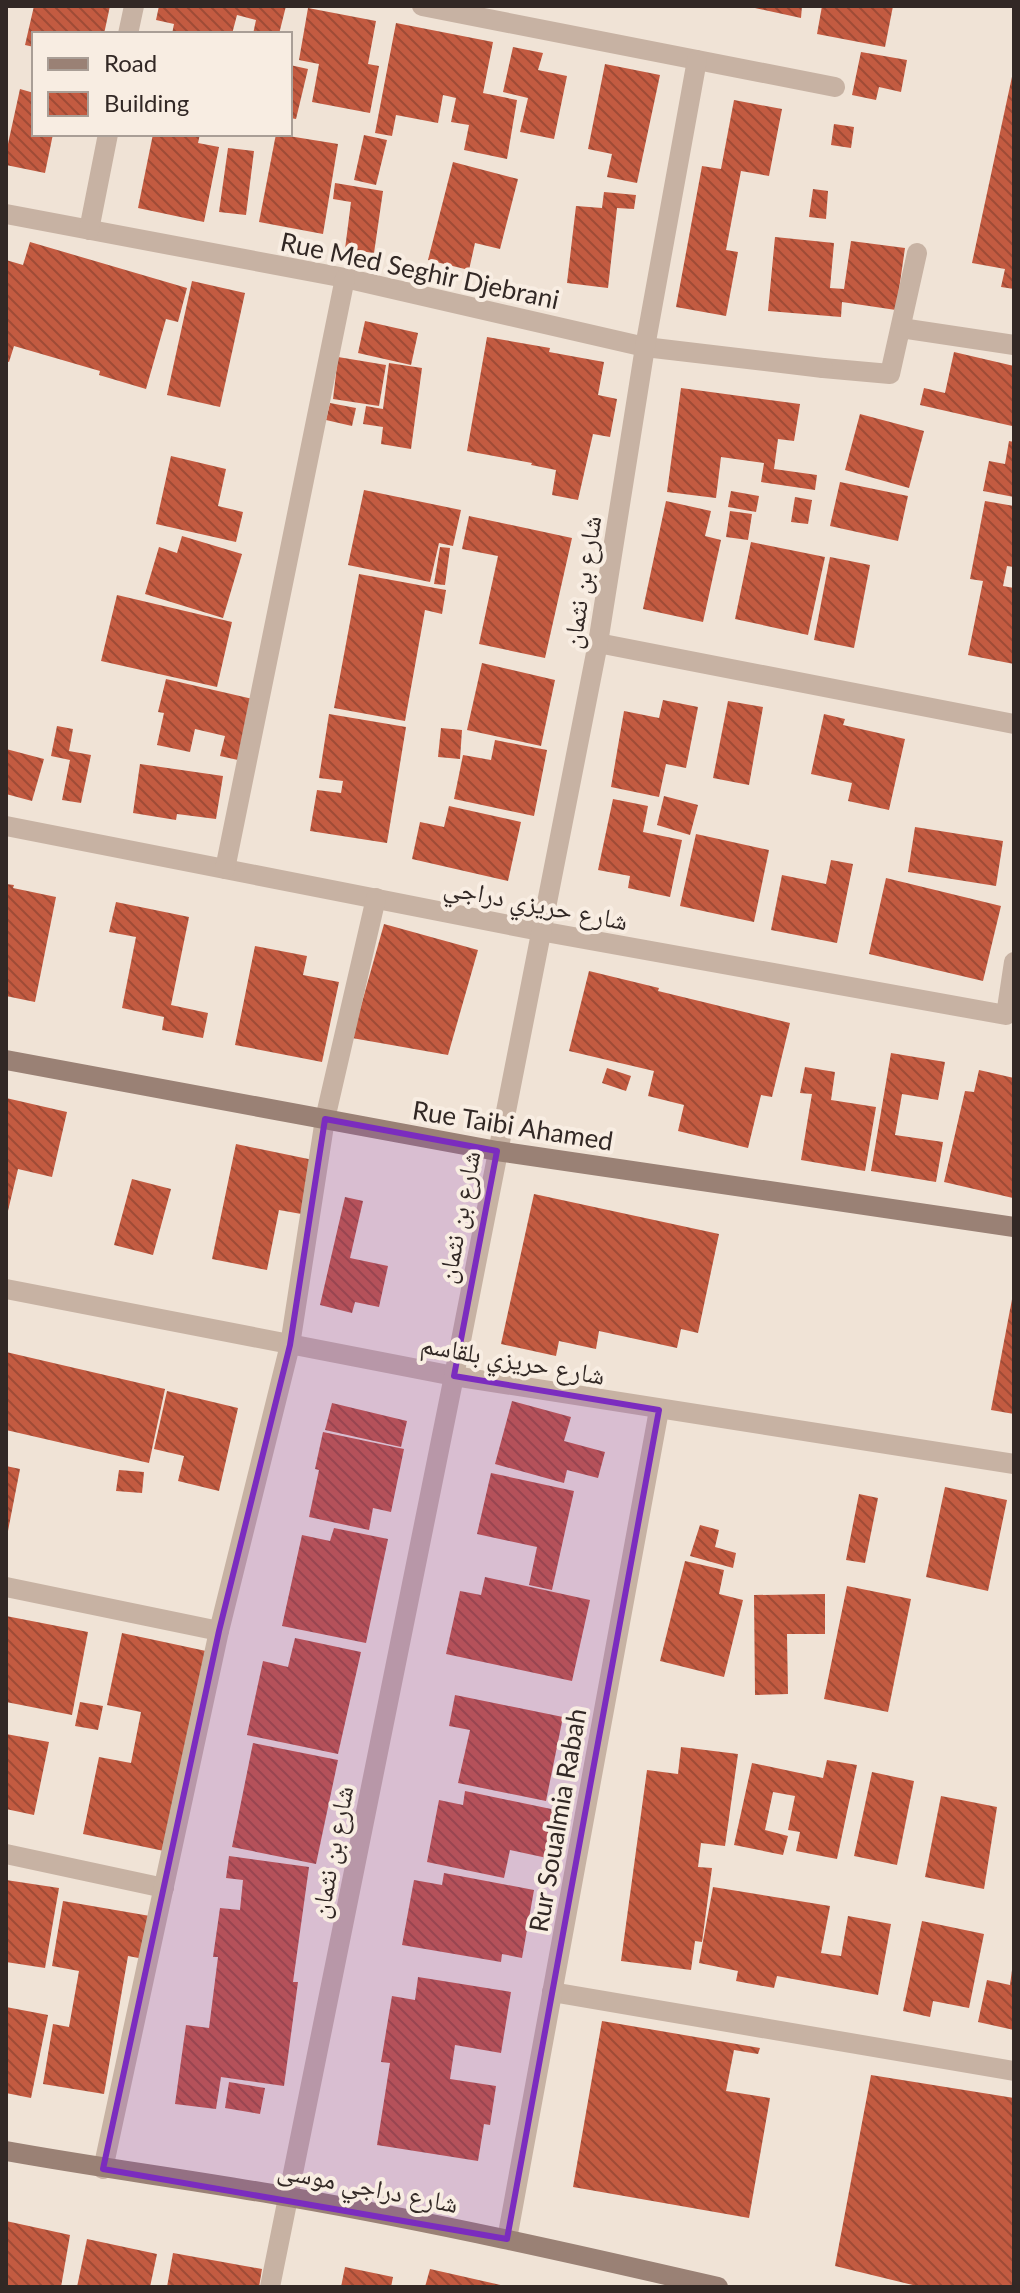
<svg xmlns="http://www.w3.org/2000/svg" width="1020" height="2293" viewBox="0 0 1020 2293" font-family="Lato,'Noto Naskh Arabic',sans-serif">
  <style>
    .building { fill: url(#building-back-hatch) }
    .lines { fill: none; stroke-linecap: round; stroke-linejoin: round }
    .lane { stroke: #c7b2a3; stroke-width: 20 }
    .street { stroke: #c7b2a3; stroke-width: 20 }
    .secondary { stroke: #9a8175; stroke-width: 20 }
    .marked { fill: #7b2cbf; fill-opacity: 0.2; stroke: #7b2cbf; stroke-width: 6; stroke-linejoin: round }
    .labels { text-anchor: middle; dominant-baseline: central; stroke-width: 8; stroke-linejoin: round; paint-order: stroke }
    .street-label { font-size: 26px; fill: #322825; stroke: #f8ede2 }
  </style>
  <defs>
    <pattern id="building-back-hatch" width="6" height="6" patternUnits="userSpaceOnUse" patternTransform="scale(2)"><rect width="6" height="6" fill="#c35b41"/><path d="M-1 5l2 2M0 0l6 6M5-1l2 2" fill="none" stroke="#9f4b36"/></pattern>
  </defs>
  <rect width="100%" height="100%" fill="#f0e3d6"/>
  <g class="building">
    <path d="M34,6h76l-6,28h-70v13l-9,-2z"/>
    <path d="M159,6h127l-7,28h-26l3,-14 -19,-5 -5,19h-60l2,-10 -18,-4z"/>
    <path d="M746,6h56l-1,12z"/>
    <path d="M822,6h71l-8,41 -68,-13z"/>
    <path d="M308,8l68,13 -8,43 11,2 -9,47 -58,-11 7,-38 -20,-4z"/>
    <path d="M396,23l97,19 -10,51 34,7 -10,59 -43,-9 5,-25 -18,-3 5,-24 -13,-3 -5,28 -42,-8 -4,21 -17,-3z"/>
    <path d="M513,47l30,6 -5,17 29,6 -13,63 -34,-7 8,-34 -25,-6z"/>
    <path d="M861,52l46,8 -6,32 -22,-5 -3,13 -24,-5z"/>
    <path d="M605,64l55,11 -23,108 -30,-6 5,-23 -24,-5z"/>
    <path d="M290,65l18,4 -12,50 -6,-1z"/>
    <path d="M1013,72h1v217l-13,-2 4,-18 -33,-6z"/>
    <path d="M20,89l14,4v41h19l-8,39 -39,-8v-12z"/>
    <path d="M734,100l48,9 -13,67 -28,-5 -15,79 12,2 -12,64 -50,-9 26,-141 19,3z"/>
    <path d="M834,124l20,3 -3,21 -20,-3z"/>
    <path d="M153,134h47l-2,9 21,4 -15,75 -66,-14z"/>
    <path d="M276,134l62,10 -15,90 -64,-12z"/>
    <path d="M364,135l23,5 -11,45 -22,-5z"/>
    <path d="M228,148l26,3 -8,64 -27,-3z"/>
    <path d="M453,162l65,17 -18,70 -25,-6 -6,27 -41,-10z"/>
    <path d="M335,183l48,8 -9,62 -29,-4 6,-47 -18,-3z"/>
    <path d="M813,189l15,2 -2,28 -17,-2z"/>
    <path d="M604,192l32,3 -2,14 -17,-1 -9,80 -41,-5 9,-77 26,2z"/>
    <path d="M775,237l59,6 -4,45 14,1 7,-48 54,7 -9,62 -54,-8 -1,15 -73,-6z"/>
    <path d="M30,242l157,46 -9,34 -12,-3 -20,70 -47,-14 1,-4 -86,-25 -5,16 -3,-1v-101l17,5z"/>
    <path d="M192,281l53,12 -25,114 -53,-12z"/>
    <path d="M365,321l53,12 -7,32 -53,-12z"/>
    <path d="M487,337l63,11 -1,4 55,10 -6,33 19,4 -7,38 -17,-3 -15,66 -26,-5 4,-25 -25,-5 1,-2 -65,-12z"/>
    <path d="M954,352l60,14v50l-2,10 -92,-21 4,-17 21,5z"/>
    <path d="M338,357l48,8 -7,41 -46,-7z"/>
    <path d="M389,363l33,5 -11,81 -30,-5 2,-17 -20,-3 3,-18 17,3z"/>
    <path d="M681,388l119,16 -6,37 -16,-2 -4,30 43,6 -2,15 -54,-8 3,-19 -43,-6 -5,41 -49,-6z"/>
    <path d="M330,403l26,5 -4,18 -26,-6z"/>
    <path d="M860,414l64,17 -15,57 -64,-18z"/>
    <path d="M1009,441l5,1v55l-31,-6 6,-30 16,3z"/>
    <path d="M171,456l55,13 -8,37 25,6 -7,30 -80,-18z"/>
    <path d="M840,482l68,14 -10,45 -68,-15z"/>
    <path d="M364,490l97,20 -8,36 -14,-3 -9,39 -82,-17z"/>
    <path d="M731,491l28,5 -3,16 -28,-5z"/>
    <path d="M795,497l17,3 -4,24 -17,-2z"/>
    <path d="M666,501l45,10 -6,25 16,4 -18,82 -60,-13z"/>
    <path d="M985,501l29,5v61l-7,-1 -4,20 11,2v76l-46,-9 15,-74 -13,-2z"/>
    <path d="M730,511l22,3 -4,26 -22,-3z"/>
    <path d="M469,516l103,22 -27,120 -66,-14 19,-88 -36,-7z"/>
    <path d="M182,536l60,18 -19,64 -78,-24 14,-47 18,6z"/>
    <path d="M751,542l74,15 -17,78 -73,-16z"/>
    <path d="M440,547l10,1 -5,37 -11,-1z"/>
    <path d="M830,557l40,8 -16,83 -40,-8z"/>
    <path d="M359,574l87,16 -4,24 -17,-4 -20,111 -71,-13z"/>
    <path d="M117,595l115,27 -15,65 -116,-26z"/>
    <path d="M482,663l73,17 -14,66 -74,-16z"/>
    <path d="M166,679l95,22 -14,61 -27,-6 5,-20 -30,-7 -5,23 -33,-7 7,-32 -6,-1z"/>
    <path d="M663,700l35,7 -12,61 -20,-4 -7,33 -48,-10 13,-76 35,7z"/>
    <path d="M728,701l35,6 -14,78 -36,-7z"/>
    <path d="M329,714l77,13 -19,116 -77,-12 7,-41 24,3 2,-12 -24,-3z"/>
    <path d="M824,714l21,5 -2,6 62,14 -16,71 -41,-9 4,-18 -41,-9z"/>
    <path d="M57,726l16,3 -4,22 22,4 -10,48 -19,-3 8,-40 -19,-4z"/>
    <path d="M441,728l21,2 -2,29 -22,-2z"/>
    <path d="M495,740l52,10 -13,66 -80,-17 9,-44 28,5z"/>
    <path d="M6,749l38,10 -12,42 -26,-7z"/>
    <path d="M140,764l83,12 -7,43 -39,-5 -1,6 -43,-7z"/>
    <path d="M664,796l34,9 -8,30 -33,-10z"/>
    <path d="M613,799l35,7 -5,26 39,8 -12,57 -42,-9 2,-12 -32,-6z"/>
    <path d="M449,806l72,16 -13,59 -96,-22 8,-37 24,5z"/>
    <path d="M915,827l88,14 -7,45 -88,-14z"/>
    <path d="M696,834l73,16 -15,72 -74,-16z"/>
    <path d="M831,860l22,4 -16,79 -66,-13 11,-55 44,9z"/>
    <path d="M886,878l115,28 -18,75 -114,-27z"/>
    <path d="M6,884l8,1 -1,3 43,9 -21,105 -29,-6z"/>
    <path d="M116,902l73,15 -18,88 37,8 -5,25 -41,-8 2,-13 -42,-9 14,-71 -27,-5z"/>
    <path d="M384,924l94,26 -30,105 -96,-17z"/>
    <path d="M255,946l52,10 -4,19 36,7 -17,80 -87,-17z"/>
    <path d="M589,971l70,17 -1,3 132,32 -18,74 -11,-2 -13,53 -70,-17 6,-26 -36,-9 6,-25 -85,-20z"/>
    <path d="M891,1053l54,9 -7,38 -36,-6 -7,41 48,7 -7,40 -65,-11z"/>
    <path d="M805,1067l30,5 -4,28 45,7 -11,64 -64,-11 11,-66 -12,-1z"/>
    <path d="M607,1068l24,8 -5,15 -24,-8z"/>
    <path d="M979,1070l35,8 -1,120 -69,-16 21,-91 9,1z"/>
    <path d="M6,1098l61,14 -15,65 -34,-8 -11,46z"/>
    <path d="M236,1144l82,17 -11,54 -28,-5 -12,60 -55,-11z"/>
    <path d="M132,1179l39,10 -18,66 -39,-10z"/>
    <path d="M534,1194l185,40 -21,99 -17,-4 -4,19 -78,-17 -3,18 -37,-8 -3,15 -55,-12z"/>
    <path d="M345,1197l18,4 -13,57 38,8 -9,41 -24,-5 -3,11 -32,-8z"/>
    <path d="M1013,1294h1v120l-23,-4z"/>
    <path d="M6,1352l159,37 -16,74 -143,-33z"/>
    <path d="M167,1391l71,17 -19,83 -41,-10 6,-25 -30,-7z"/>
    <path d="M512,1401l59,16 -7,24 41,11 -7,26 -31,-8 -3,13 -69,-19z"/>
    <path d="M332,1403l75,18 -6,26 -76,-17z"/>
    <path d="M323,1432l81,17 -13,63 -18,-4 -4,22 -60,-13 10,-47 -4,-1z"/>
    <path d="M6,1466l14,3 -13,67h-1z"/>
    <path d="M119,1470l25,2 -2,21 -26,-2z"/>
    <path d="M491,1473l83,18 -22,99 -23,-5 8,-38 -60,-13z"/>
    <path d="M945,1487l62,13 -19,91 -62,-14z"/>
    <path d="M859,1494l19,4 -13,65 -19,-3z"/>
    <path d="M700,1525l19,5 -4,17 21,6 -3,15 -43,-12z"/>
    <path d="M334,1528l54,11 -22,104 -84,-17 20,-91 28,6z"/>
    <path d="M685,1561l39,9 -5,24 24,6 -19,77 -64,-16z"/>
    <path d="M485,1577l105,23 -18,81 -126,-27 14,-63 21,4z"/>
    <path d="M847,1586l64,13 -23,113 -64,-13z"/>
    <path d="M825,1594v40h-38l1,60 -33,1 -1,-100z"/>
    <path d="M6,1616l82,16 -16,83 -66,-13z"/>
    <path d="M122,1633l84,18 -42,200 -81,-17 16,-77 32,6 10,-51 -34,-7z"/>
    <path d="M295,1638l66,14 -23,102 -91,-19 16,-74 25,6z"/>
    <path d="M455,1695l108,22 -17,84 -88,-18 12,-53 -21,-4z"/>
    <path d="M80,1702l23,4 -5,24 -23,-4z"/>
    <path d="M6,1734l43,8 -15,73 -28,-6z"/>
    <path d="M253,1743l85,17 -22,104 -84,-17z"/>
    <path d="M681,1747l57,7 -13,92 -24,-3 -3,24 14,1 -10,74 -7,-1 -4,29 -70,-9 26,-191 31,4z"/>
    <path d="M827,1760l30,5 -20,94 -41,-8 4,-19 -12,-2 7,-34 -22,-4 -8,38 23,6 -5,19 -49,-10 18,-82 71,15z"/>
    <path d="M872,1772l42,9 -17,84 -43,-9z"/>
    <path d="M465,1791l91,19 -9,48 -37,-8 -6,28 -77,-16 12,-62 24,5z"/>
    <path d="M941,1796l56,11 -13,82 -59,-12z"/>
    <path d="M229,1856l80,11 -16,115h5l-14,104 -63,-9 -5,32 -41,-5 11,-79 23,3 9,-71h-5l7,-49 20,2 3,-30 -17,-2z"/>
    <path d="M444,1873l90,17 -12,68 -20,-4 -1,8 -99,-17 12,-65 28,5z"/>
    <path d="M6,1880l53,8 -14,80 -39,-6z"/>
    <path d="M713,1887l117,19 -9,47 20,3 7,-40 43,8 -13,71 -101,-19 -3,12 -38,-7 2,-10 -39,-8z"/>
    <path d="M63,1901l87,15 -6,43 -16,-3 -24,138 -61,-10 10,-60 16,3 10,-56 -27,-5z"/>
    <path d="M922,1921l62,13 -15,74 -36,-7 -3,16 -27,-6z"/>
    <path d="M1012,1970l2,60 -36,-8 9,-42 23,5z"/>
    <path d="M418,1977l93,15 -10,61 -46,-8 -5,34 46,7 -6,39 -6,-1 -6,37 -101,-16 13,-82 -9,-1 11,-66 23,4z"/>
    <path d="M6,2007l42,8 -17,83 -25,-5z"/>
    <path d="M602,2021l158,27 -2,6 -24,-4 -8,41 44,7 -21,120 -176,-31z"/>
    <path d="M871,2075l143,23v189h-93l-86,-21z"/>
    <path d="M229,2082l36,6 -5,26 -35,-6z"/>
    <path d="M6,2221l64,14 -9,52h-55z"/>
    <path d="M87,2239l70,15 -7,33h-73z"/>
    <path d="M173,2253l89,16 -3,18h-92z"/>
    <path d="M345,2267l48,10 -2,10h-50z"/>
    <path d="M430,2269l75,17v1h-80z"/>
  </g>
  <g class="lines">
    <g class="lane">
      <path d="M901,328l113,17"/>
      <path d="M823,368l67,6 27,-121"/>
    </g>
    <g class="street">
      <path d="M422,6l413,81"/>
      <path d="M128,34l6,-28"/>
      <path d="M6,214l339,64 300,69 178,21"/>
      <path d="M89,230l19,-96"/>
      <path d="M598,643l416,81"/>
      <path d="M6,826l534,105 466,84 8,-53"/>
      <path d="M225,869l120,-591"/>
      <path d="M6,1289l448,87 560,88"/>
      <path d="M6,1587l213,44"/>
      <path d="M6,1854l158,34"/>
      <path d="M552,1992l462,79"/>
      <path d="M103,2169l116,-538 71,-286 35,-226 51,-221"/>
      <path d="M507,2239l152,-829"/>
      <path d="M270,2287l184,-911 144,-733 47,-296 52,-287"/>
    </g>
    <g class="secondary">
      <path d="M6,1060l491,91 517,76"/>
      <path d="M6,2151c94,17 188,29 283,46 144,25 286,57 429,90"/>
    </g>
  </g>
  <path class="marked" d="M325,1119l172,32 -43,225 205,34 -152,829 -404,-70 116,-538 71,-286z"/>
  <g class="labels">
    <g class="street-label">
      <text transform="translate(420 270) rotate(12)">Rue Med Seghir Djebrani</text>
      <text transform="translate(581 582) rotate(-81)">شارع بن نثمان</text>
      <text transform="translate(536 903) rotate(11)">شارع حريزي دراجي</text>
      <text transform="translate(513 1125) rotate(9)">Rue Taibi Ahamed</text>
      <text transform="translate(458 1217) rotate(-79)">شارع بن نثمان</text>
      <text transform="translate(513 1359) rotate(10)">شارع حريزي بلقاسم</text>
      <text transform="translate(557 1820) rotate(-80)">Rur Soualmia Rabah</text>
      <text transform="translate(331 1852) rotate(-79)">شارع بن نثمان</text>
      <text transform="translate(368 2186) rotate(11)">شارع دراجي موسى</text>
    </g>
  </g>
  <rect width="1020" height="2293" fill="none" stroke="#322825" stroke-width="16"/>
  <rect x="32" y="32" width="260" height="104" fill="#f8ede2" stroke="#a99e96" stroke-width="2"/>
  <rect x="48" y="58" width="40" height="12" fill="#9a8175" stroke="#a99e96" stroke-width="2"/>
  <text x="104" y="72" font-size="24" fill="#322825">Road</text>
  <rect x="48" y="92" width="40" height="24" fill="url(#building-back-hatch)" stroke="#a99e96" stroke-width="2"/>
  <text x="104" y="112" font-size="24" fill="#322825">Building</text>
</svg>
